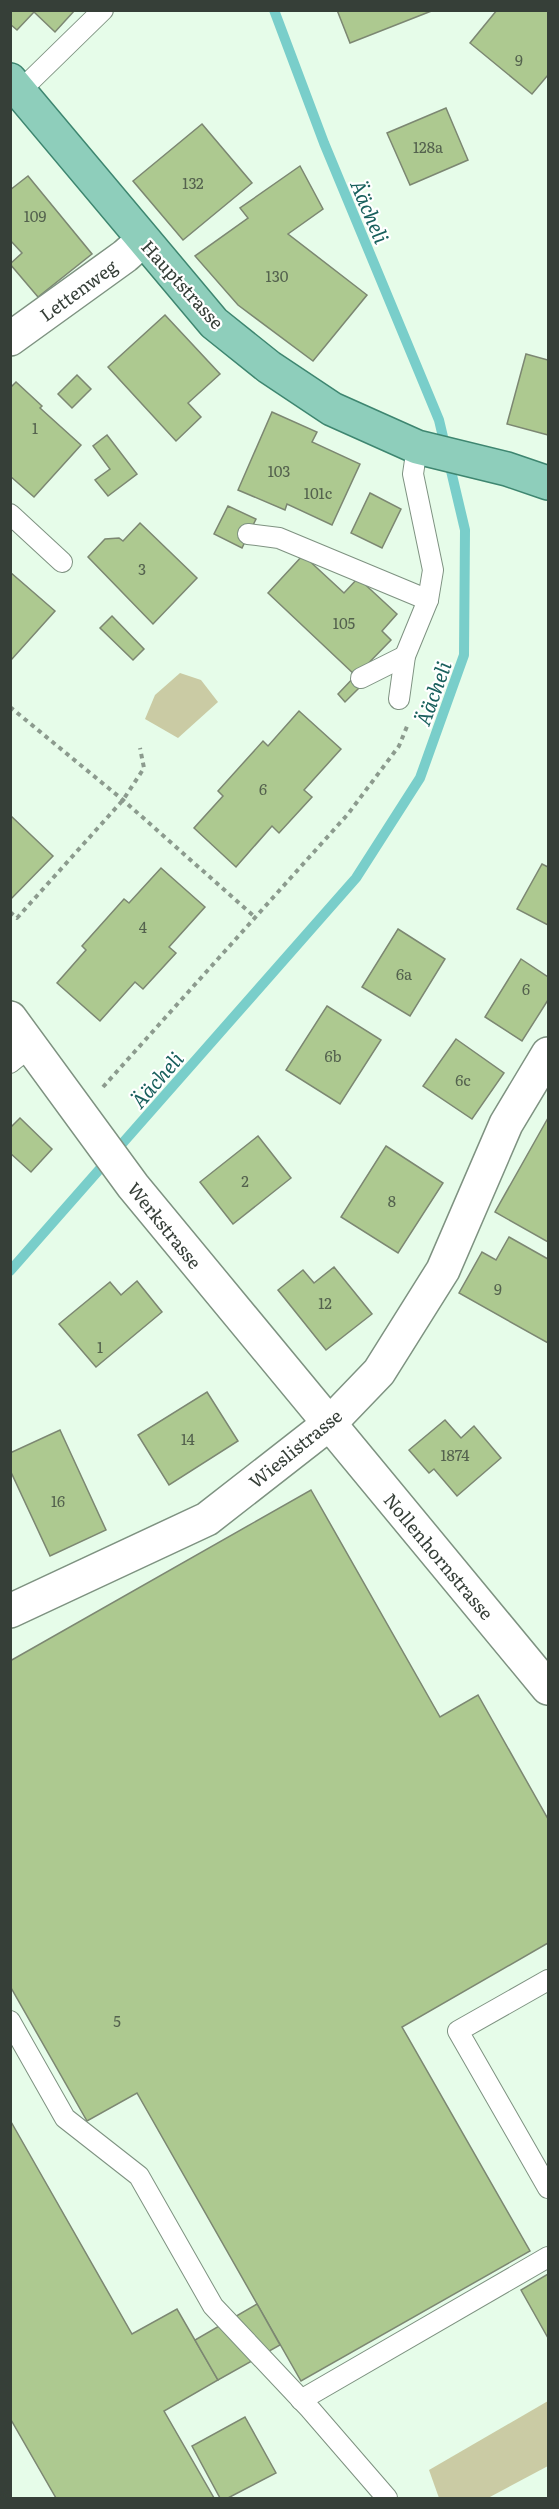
<svg xmlns="http://www.w3.org/2000/svg" width="559" height="2509" viewBox="0 0 559 2509" font-family="Literata,serif">
  <style>
    .green { fill: #cacba4 }
    .lines { fill: none; stroke-linecap: round; stroke-linejoin: round }
    .stream { stroke: #79ceca; stroke-width: 10 }
    .building { fill: #adc990; stroke: #7c8772; stroke-width: 1.5 }
    .lane-casing { stroke: #7e9281; stroke-width: 22 }
    .street-casing { stroke: #7e9281; stroke-width: 36 }
    .primary-casing { stroke: #3e8670; stroke-width: 36 }
    .path { stroke: #8c9b8e; stroke-width: 4; stroke-dasharray: 4.5 4.5; stroke-linecap: butt }
    .lane { stroke: #fff; stroke-width: 20 }
    .street { stroke: #fff; stroke-width: 33 }
    .primary { stroke: #8ecebb; stroke-width: 33 }
    .labels { text-anchor: middle; dominant-baseline: central; stroke-width: 4.5; stroke-linejoin: round; paint-order: stroke }
    .number-label { font-size: 15px; fill: #54624e }
    .street-label { font-size: 18px; fill: #363f38; stroke: #fff }
    .water-label { font-size: 20px; font-style: italic; fill: #19605d; stroke: #fff }
  </style>
  <rect width="100%" height="100%" fill="#e6fce9"/>
  <g class="green">
    <path d="M180,673l21,7 17,22 -40,36 -33,-19 10,-24z"/>
    <path d="M548,2401v65l-60,32h-49l-10,-28z"/>
  </g>
  <g class="lines">
    <path class="stream" d="M10,1271l346,-393 64,-100 44,-123 1,-125 -26,-110 -115,-277 -50,-133"/>
  </g>
  <g class="building">
    <path d="M10,10h65l-20,22 -21,-20 -17,18 -7,-6z"/>
    <path d="M337,10h97l-84,33z"/>
    <path d="M497,10h51v65l-16,19 -62,-51z"/>
    <path d="M446,108l22,52 -58,25 -23,-52z"/>
    <path d="M202,124l50,59 -69,57 -50,-59z"/>
    <path d="M300,166l23,43 -35,25 79,61 -54,66 -75,-56 -43,-49 53,-38 -8,-10z"/>
    <path d="M28,176l64,78 -54,43 -28,-33 12,-11 -12,-13v-50z"/>
    <path d="M165,315l55,59 -32,29 13,14 -25,24 -68,-74z"/>
    <path d="M526,354l22,6v75l-41,-11z"/>
    <path d="M77,375l14,14 -19,19 -14,-14z"/>
    <path d="M16,382l26,24 -2,2 41,37 -47,52 -24,-21v-88z"/>
    <path d="M272,412l45,20 -5,10 48,22 -28,61 -45,-21 -2,6 -47,-20z"/>
    <path d="M107,435l30,39 -29,22 -13,-16 15,-11 -17,-23z"/>
    <path d="M370,493l31,16 -19,39 -31,-15z"/>
    <path d="M228,506l28,13 -14,29 -28,-14z"/>
    <path d="M140,523l57,55 -44,46 -65,-67 17,-18 14,-1 4,3z"/>
    <path d="M303,555l41,38 14,-15 39,36 -15,17 9,9 -35,36 -88,-83z"/>
    <path d="M10,572l45,39 -43,48 -2,-2z"/>
    <path d="M112,616l32,33 -11,11 -33,-32z"/>
    <path d="M357,674l8,8 -20,20 -7,-8z"/>
    <path d="M299,711l42,38 -37,41 8,7 -33,36 -7,-7 -36,41 -42,-39 29,-32 -5,-5 45,-50 5,5z"/>
    <path d="M10,815l43,41 -43,44z"/>
    <path d="M542,864l6,3v58l-31,-16z"/>
    <path d="M161,868l44,39 -36,40 7,6 -33,36 -8,-7 -35,39 -43,-38 29,-33 -4,-4 42,-47 5,4z"/>
    <path d="M398,929l47,30 -35,57 -48,-29z"/>
    <path d="M521,959l27,18v23l-26,41 -37,-24z"/>
    <path d="M327,1006l54,34 -41,64 -54,-34z"/>
    <path d="M456,1039l48,34 -32,46 -49,-33z"/>
    <path d="M20,1118l32,31 -21,23 -21,-19v-25z"/>
    <path d="M548,1118v124l-53,-30z"/>
    <path d="M258,1136l33,42 -58,46 -33,-42z"/>
    <path d="M386,1146l57,37 -45,70 -57,-36z"/>
    <path d="M509,1237l39,22v84l-89,-50 23,-41 14,8z"/>
    <path d="M334,1267l38,47 -46,36 -48,-60 25,-20 11,13z"/>
    <path d="M137,1281l25,31 -66,55 -37,-43 51,-42 11,13z"/>
    <path d="M207,1392l31,49 -69,44 -31,-50z"/>
    <path d="M445,1420l16,18 13,-12 27,32 -44,38 -23,-27 -5,4 -20,-23z"/>
    <path d="M60,1430l46,100 -56,26 -40,-86v-17z"/>
    <path d="M311,1490l129,227 38,-22 70,124v124l-146,84 128,224 -229,130 -164,-288 -50,28 -77,-135v-325z"/>
    <path d="M10,2120l122,214 45,-25 41,71 -54,31 50,87h-158l-46,-80z"/>
    <path d="M548,2274v64l-27,-48z"/>
    <path d="M257,2304l23,41 -62,35 -23,-40z"/>
    <path d="M245,2417l31,56 -48,25h-8l-28,-52z"/>
  </g>
  <g class="lines">
    <defs>
      <g id="lane">
        <path d="M20,91l83,-81"/>
        <path d="M10,514l52,48"/>
        <path d="M248,534l31,4 149,62"/>
        <path d="M361,678l44,-22"/>
        <path d="M399,699l6,-43 23,-56 5,-30 -20,-96 4,-27"/>
        <path d="M10,1063l21,-17"/>
        <path d="M548,1980l-90,51 90,157"/>
        <path d="M10,2021l55,97 74,58 74,130 97,103 77,89"/>
        <path d="M301,2400l247,-143"/>
      </g>
      <g id="street">
        <path d="M10,339l115,-83 18,-16"/>
        <path d="M10,1018l123,168 415,502"/>
        <path d="M10,1611l197,-92 123,-96 49,-51 64,-102 63,-146 42,-70"/>
      </g>
      <path id="primary" d="M10,80l204,243 55,44 63,42 85,38 90,22 41,14"/>
    </defs>
    <use href="#lane" class="lane-casing"/>
    <use href="#street" class="street-casing"/>
    <use href="#primary" class="primary-casing"/>
    <g class="path">
      <path d="M10,707l113,93 133,118"/>
      <path d="M10,912l7,6 106,-118 21,-32 -4,-20"/>
      <path d="M103,1087l245,-273 51,-68 9,-22"/>
    </g>
    <use href="#lane" class="lane"/>
    <use href="#street" class="street"/>
    <use href="#primary" class="primary"/>
  </g>
  <g class="labels">
    <g class="number-label">
      <text x="519" y="59">9</text>
      <text x="428" y="146">128a</text>
      <text x="193" y="182">132</text>
      <text x="35" y="215">109</text>
      <text x="277" y="275">130</text>
      <text x="35" y="427">1</text>
      <text x="279" y="470">103</text>
      <text x="318" y="492">101c</text>
      <text x="142" y="568">3</text>
      <text x="344" y="622">105</text>
      <text x="263" y="788">6</text>
      <text x="143" y="926">4</text>
      <text x="404" y="973">6a</text>
      <text x="526" y="988">6</text>
      <text x="333" y="1055">6b</text>
      <text x="463" y="1079">6c</text>
      <text x="245" y="1180">2</text>
      <text x="392" y="1200">8</text>
      <text x="498" y="1288">9</text>
      <text x="325" y="1302">12</text>
      <text x="100" y="1346">1</text>
      <text x="188" y="1438">14</text>
      <text x="455" y="1454">1874</text>
      <text x="58" y="1500">16</text>
      <text x="117" y="2020">5</text>
    </g>
    <g class="street-label">
      <text transform="translate(183 284) rotate(48)">Hauptstrasse</text>
      <text transform="translate(78 290) rotate(-36)">Lettenweg</text>
      <text transform="translate(165 1225) rotate(51)">Werkstrasse</text>
      <text transform="translate(295 1448) rotate(-39)">Wieslistrasse</text>
      <text transform="translate(439 1556) rotate(50)">Nollenhornstrasse</text>
    </g>
    <g class="water-label">
      <text transform="translate(371 211) rotate(67)">Äächeli</text>
      <text transform="translate(432 693) rotate(-70)">Äächeli</text>
      <text transform="translate(156 1079) rotate(-49)">Äächeli</text>
    </g>
  </g>
  <rect width="559" height="2509" fill="none" stroke="#363f38" stroke-width="24"/>
</svg>
